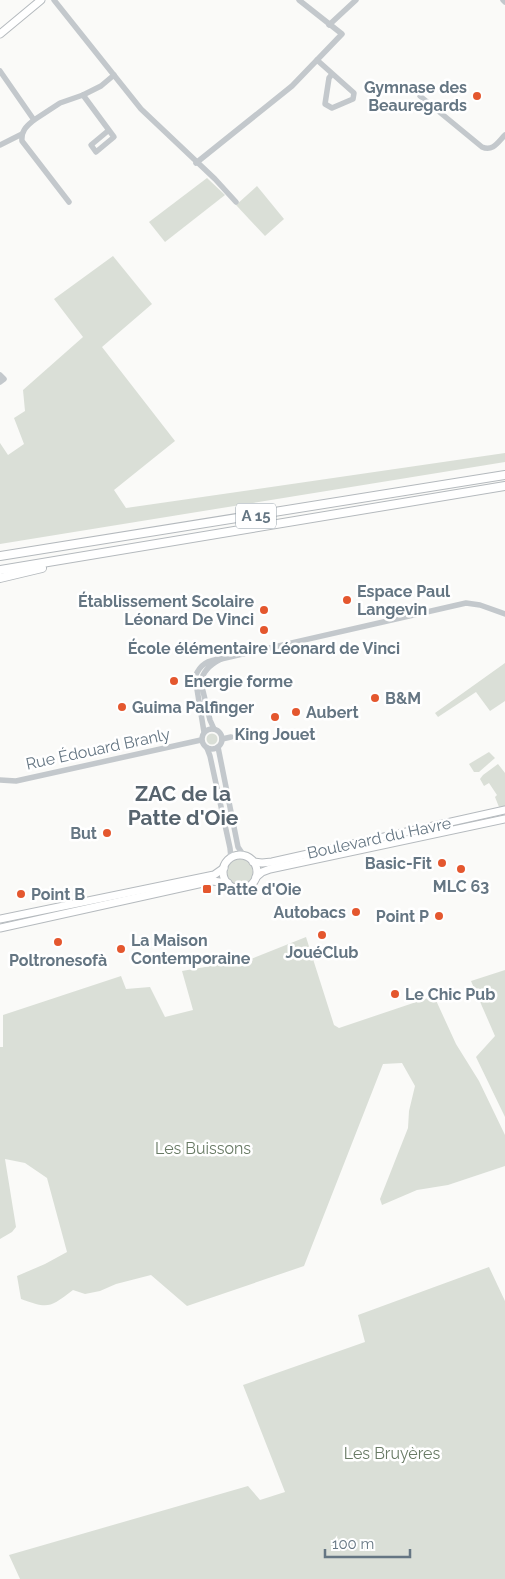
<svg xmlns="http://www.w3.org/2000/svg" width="505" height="1579" viewBox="0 0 505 1579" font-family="Raleway,sans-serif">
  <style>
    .green { fill: #dadfd7 }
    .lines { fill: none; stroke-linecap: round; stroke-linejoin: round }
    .major-casing { stroke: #b5babe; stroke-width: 9 }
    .highway-casing { stroke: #b4b9bd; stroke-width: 10 }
    .minor { stroke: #c3c8cc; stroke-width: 5.5 }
    .major { stroke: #fff; stroke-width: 7 }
    .highway { stroke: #fff; stroke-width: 8 }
    .poi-dot { fill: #e4572e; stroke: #fff; stroke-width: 2 }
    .labels { text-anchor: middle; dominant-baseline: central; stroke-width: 5; stroke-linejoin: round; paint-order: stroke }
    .shield { fill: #fff; stroke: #939fa8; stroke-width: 1 }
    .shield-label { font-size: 15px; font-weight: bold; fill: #657683 }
    .poi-label { font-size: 16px; font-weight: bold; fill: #657683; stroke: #fff; text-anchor: start }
    .street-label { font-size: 16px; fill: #657683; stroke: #fff }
    .park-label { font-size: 16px; fill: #687a64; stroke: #fff }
    .district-label { font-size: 21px; font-weight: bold; fill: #57646e; stroke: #fff }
  </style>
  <rect width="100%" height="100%" fill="#fafaf8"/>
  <g class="green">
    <path d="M207,178l18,17 -60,47 -16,-20z"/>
    <path d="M257,186l27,33 -19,17 -29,-31z"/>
    <path d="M113,256l39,48 -50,43 73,94 -61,49 12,18 379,-55v9l-505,82v-101l8,12 16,-11 -10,-26 11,-7 -2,-21 60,-53 -29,-38z"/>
    <path d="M505,663v38l-15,10 -14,-19 -38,25 -3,-4z"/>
    <circle cx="212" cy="739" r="5.5"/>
    <path d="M489,752l6,6 -16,14h-5l-5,-8z"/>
    <path d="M498,764l7,9v33l-6,1 -4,-10 2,-2 -8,-12 -5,3 -4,-7 3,-4z"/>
    <circle cx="240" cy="872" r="13"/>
    <path d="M306,937l28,88 5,3 95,-32 22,48 23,37 26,54v31l-57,19 -31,5 -35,15 -2,-6 28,-71 1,-17 6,-25 -13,-23 -19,1 -79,202 -117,40 -36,-31 -35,9 -16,7 -15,3 -12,-4c-24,18 -24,19 -52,9l-4,-23 28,-12 22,-12 -20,-74 -22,-15 -20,-4 11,68 -4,5 -12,7v-192h3v-32l118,-39 5,13 24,-2 15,30 28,-7 -11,-39 69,-12z"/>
    <path d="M505,970v147l-29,-60 19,-21 -24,-55z"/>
    <path d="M489,1267l16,34v278h-485l-11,-24 239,-69 12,14 25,-8 -42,-107 122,-43 -7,-27z"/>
  </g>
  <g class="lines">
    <defs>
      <g id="major">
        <path d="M0,34l41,-34"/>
        <circle cx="240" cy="872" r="17"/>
        <path d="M253,862l9,1 10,-1 233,-52"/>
        <path d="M256,877l6,-5 8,-3 235,-50"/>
        <path d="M0,919l214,-44 10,-7"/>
        <path d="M0,928l212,-47 16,2"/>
      </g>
      <g id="highway">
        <path d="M0,556l505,-81"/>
        <path d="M0,570l505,-84"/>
        <path d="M0,578l42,-10"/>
      </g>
    </defs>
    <use href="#major" class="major-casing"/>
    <use href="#highway" class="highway-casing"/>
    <g class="minor">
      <path d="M54,0l87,109 74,70 21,23"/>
      <path d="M503,0l2,2"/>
      <path d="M329,25l27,-25"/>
      <path d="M317,60l37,33 -1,6 -21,9 -7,-4 4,-26 3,-4"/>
      <path d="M0,71l34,49c-7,6 -13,10 -12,21l47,61"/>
      <path d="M83,95l31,42 -18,15 -5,-7 18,-15"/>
      <path d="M420,96l62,51c11,5 16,-5 23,-12"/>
      <path d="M34,120l26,-17 23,-8 18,-9 13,-11"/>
      <path d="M0,145l22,-11"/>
      <path d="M196,163l96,-77 50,-52 -43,-34"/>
      <path d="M0,375l4,4 -4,3"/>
      <path d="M221,659l245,-56 14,2 25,9"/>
      <circle cx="212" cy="739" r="10"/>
      <path d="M204,732l-9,-55c5,-13 13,-17 26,-18 -10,5 -19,12 -20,24l9,37 4,9"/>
      <path d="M222,739l9,-2"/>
      <path d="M218,747l20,100 6,9"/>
      <path d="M207,748l3,8 20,92 1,10"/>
      <path d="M0,780l16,1 185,-41"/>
    </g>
    <use href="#major" class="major"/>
    <use href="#highway" class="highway"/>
  </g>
  <g class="poi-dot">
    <circle cx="477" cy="96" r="5"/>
    <circle cx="347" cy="600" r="5"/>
    <circle cx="264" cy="610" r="5"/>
    <circle cx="264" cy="630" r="5"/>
    <circle cx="174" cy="681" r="5"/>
    <circle cx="375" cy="698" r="5"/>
    <circle cx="122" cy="707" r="5"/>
    <circle cx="296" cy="712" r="5"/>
    <circle cx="275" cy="717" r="5"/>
    <circle cx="107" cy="833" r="5"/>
    <circle cx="442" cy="863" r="5"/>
    <circle cx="461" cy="869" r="5"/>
    <rect x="202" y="884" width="10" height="10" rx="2.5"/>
    <circle cx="21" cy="894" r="5"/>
    <circle cx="356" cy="912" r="5"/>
    <circle cx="439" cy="916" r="5"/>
    <circle cx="322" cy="935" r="5"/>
    <circle cx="58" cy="942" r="5"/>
    <circle cx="121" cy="949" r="5"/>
    <circle cx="395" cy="994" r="5"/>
  </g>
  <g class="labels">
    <rect class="shield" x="236" y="503.5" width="40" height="25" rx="4"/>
    <g class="shield-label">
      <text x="256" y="516">A 15</text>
    </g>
    <g class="poi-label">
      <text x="467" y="87" text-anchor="end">Gymnase des<tspan x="467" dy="18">Beauregards</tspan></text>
      <text x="357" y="591">Espace Paul<tspan x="357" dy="18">Langevin</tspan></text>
      <text x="254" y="601" text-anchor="end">Établissement Scolaire<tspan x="254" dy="18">Léonard De Vinci</tspan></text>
      <text x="264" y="648" text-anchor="middle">École élémentaire Léonard de Vinci</text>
      <text x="184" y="681">Energie forme</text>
      <text x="385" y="698">B&amp;M</text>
      <text x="132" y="707">Guima Palfinger</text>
      <text x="306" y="712">Aubert</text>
      <text x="275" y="734" text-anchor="middle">King Jouet</text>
      <text x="97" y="833" text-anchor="end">But</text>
      <text x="432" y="863" text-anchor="end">Basic-Fit</text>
      <text x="461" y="886" text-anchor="middle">MLC 63</text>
      <text x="217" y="889">Patte d'Oie</text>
      <text x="31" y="894">Point B</text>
      <text x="346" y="912" text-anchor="end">Autobacs</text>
      <text x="429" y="916" text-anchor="end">Point P</text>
      <text x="131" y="940">La Maison<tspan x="131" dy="18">Contemporaine</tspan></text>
      <text x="322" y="952" text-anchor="middle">JouéClub</text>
      <text x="58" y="960" text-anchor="middle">Poltronesofà</text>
      <text x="405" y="994">Le Chic Pub</text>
    </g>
    <g class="street-label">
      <text transform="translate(98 749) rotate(-12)">Rue Édouard Branly</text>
      <text transform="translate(379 838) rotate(-12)">Boulevard du Havre</text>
    </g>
    <g class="park-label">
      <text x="203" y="1148">Les Buissons</text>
      <text x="392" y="1453">Les Bruyères</text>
    </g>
    <g class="district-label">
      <text x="183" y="793">ZAC de la<tspan x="183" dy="24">Patte d'Oie</tspan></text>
    </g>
  </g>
  <path d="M325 1549v8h85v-8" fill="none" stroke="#657683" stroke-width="2.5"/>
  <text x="332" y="1549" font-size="15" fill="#657683" stroke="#ffffff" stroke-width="4" paint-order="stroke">100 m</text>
</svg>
